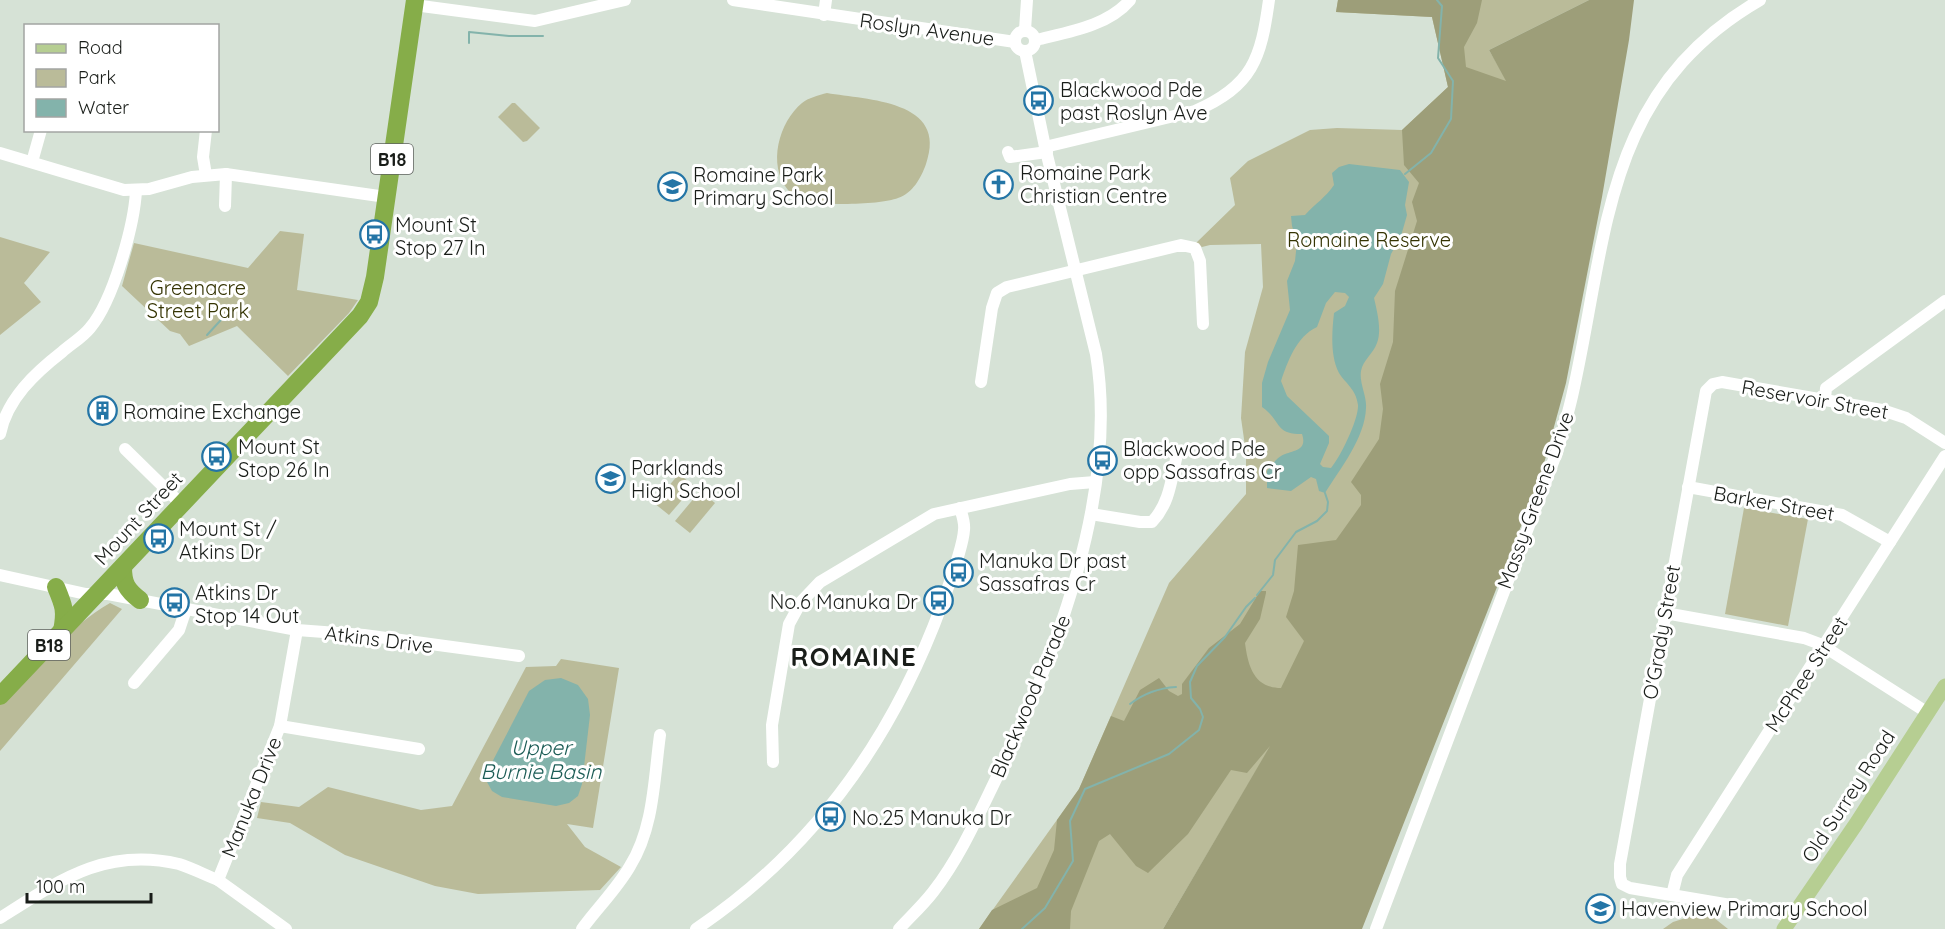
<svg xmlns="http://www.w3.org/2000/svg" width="1945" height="929" viewBox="0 0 1945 929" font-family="Quicksand,sans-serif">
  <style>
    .green { fill: #babb99 }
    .forest { fill: #9d9e79 }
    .water { fill: #83b3ab; fill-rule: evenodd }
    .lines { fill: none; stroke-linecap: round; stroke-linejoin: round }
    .stream { stroke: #83b3ab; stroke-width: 2 }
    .minor { stroke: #fff; stroke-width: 12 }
    .major { stroke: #b6ce92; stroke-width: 15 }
    .highway { stroke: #86ad49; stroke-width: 18 }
    .labels { text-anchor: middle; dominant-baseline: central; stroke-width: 6; stroke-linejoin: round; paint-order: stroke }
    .shield { fill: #fff; stroke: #5e615e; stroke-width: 1.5 }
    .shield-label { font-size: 18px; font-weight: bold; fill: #191d19 }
    .street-label { font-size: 20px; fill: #191d19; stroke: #fff }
    .poi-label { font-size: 20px; fill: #191d19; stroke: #fff; text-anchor: start }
    .park-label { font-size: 20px; fill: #353403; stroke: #fff }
    .water-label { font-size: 21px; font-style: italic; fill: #1b5c55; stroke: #fff }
    .district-label { font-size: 26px; font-weight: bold; letter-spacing: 1.5px; fill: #191d19; stroke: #fff }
  </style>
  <rect width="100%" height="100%" fill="#d6e2d6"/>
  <g class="green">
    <path d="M1338,0h251l-100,50 18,31 -74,389 -270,459h-184l100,-140 90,-206 77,-89v-41l-5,-35 4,-66 18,-65 -2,-43 -51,1 -8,2 -6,-4 39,-38 -5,-27 18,-17 62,-31 27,-2 65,2 46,-43 -16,-70 -96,-5z"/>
    <path d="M827,93c40,7 122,7 99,71 -5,14 -13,29 -28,34 -17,7 -78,8 -95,2 -4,-2 -12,-7 -15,-10 -21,-25 -9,-68 14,-87 6,-5 17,-8 25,-10z"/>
    <path d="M512,103h3l25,25 -13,13 -4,1 -25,-25z"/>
    <path d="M280,231l24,3 -7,56 61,10 -9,13 -61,63 -51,-50 -48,20 -9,-12 -10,-3 -48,-45 12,-43 114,25z"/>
    <path d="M0,237l50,15 -26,31 17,19 -41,33z"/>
    <path d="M679,474l15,12 -25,29 -15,-12z"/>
    <path d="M700,491l15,12 -25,30 -15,-12z"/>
    <path d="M1744,508l64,11 -20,107 -63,-12z"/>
    <path d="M110,603l12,6 -122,142v-46c31,-34 70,-79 110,-102z"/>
    <path d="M561,659l58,9 -26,160 -26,-4 18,23 36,20 -21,23 -122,4 -43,-8 -90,-31 -55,-32 -33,-5 4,-16 38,5 29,-20 93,23 31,-4 74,-139 30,-1z"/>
    <path d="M1692,916l21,1 15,12h-65l10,-7z"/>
  </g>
  <path class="forest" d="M1338,0h144l-5,23 -13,24 2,20 40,14 -17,-31 100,-50h45l-5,40 -27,157 -36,186 -26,95 -178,451h-199l107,-183 -23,27 -16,-3 -43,64 -40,39 -12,-7 -26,-32 -11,7 -28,70 -1,18h-91l13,-19 45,-22 17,-38 3,-30 22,-31 32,-73 13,5 16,-31 19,-12 10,13 9,5 4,-2v-10l27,-36 31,-24 20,-33h6v2l-6,26 -15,24c3,23 9,45 36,45l23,-47 -18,-24 8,-26 4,-46 38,-5 25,-35v-10l-10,-13 28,-43 4,-30 -3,-25 13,-42 2,-51 22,-70 -5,-19 7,-19 -15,-18 -2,-35 46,-43 -16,-70 -96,-5z"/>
  <g class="water">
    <path d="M1349,164l51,6 9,12 -4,23 2,10 -6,21 -10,18 -8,30 -9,14c3,13 8,32 3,45 -4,11 -14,17 -16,28 -2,12 6,25 5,37 -1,30 -26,61 -41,85l-6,-2 -3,-12 -5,-2 -20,14 -24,-3v-17c4,-5 9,-12 14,-15 11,-6 27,-4 21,-22 -28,0 -20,-13 -40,-27v-24l6,-21 22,-52 -3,-29 8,-20 2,-19 -5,-16 -1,-10 14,-1c10,-11 21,-18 29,-30l-2,-12 7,-6zM1335,292l10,1 4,4 -4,9 -11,7c-2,18 -4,43 5,60 7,11 17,16 19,32 1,14 -18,53 -27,63l-8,-1 -3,-3 9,-21v-7l-42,-40 -6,-15c7,-20 15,-44 36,-54l9,-24z"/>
    <path d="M561,678l17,7 10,14 2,16 -8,69 -4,12 -9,7 -13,3 -54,-9 -10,-6 -5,-9v-10l42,-81 16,-11z"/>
  </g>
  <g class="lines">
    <g class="stream">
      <path d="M469,43v-11l40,4h34"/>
      <path d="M1405,174l26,-21 20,-34 2,-38 -15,-23 4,-52 -5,-6"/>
      <path d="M207,335l25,-27"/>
      <path d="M1257,595l16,-20 2,-15 21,-28 21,-11 10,-10 1,-9 -3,-9"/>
      <path d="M1130,704c13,-10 29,-16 46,-17"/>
      <path d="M1022,929l23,-21 28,-47 -3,-40 15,-32 84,-35 30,-24 4,-13 -3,-8 -9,-11 -1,-16 7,-16 28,-29 21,-30 9,-9"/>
    </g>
    <g class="minor">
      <path d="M733,0l282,42"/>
      <path d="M414,5l121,16 90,-21"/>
      <path d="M824,15l2,-15"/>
      <path d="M1025,30l2,-30"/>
      <circle cx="1025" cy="41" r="10"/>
      <path d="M1036,40c32,-8 72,-14 94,-40"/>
      <path d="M1045,147l150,-36c58,-25 66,-53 74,-111"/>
      <path d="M1008,152l2,5 37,-5"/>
      <path d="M0,153l124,37 25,-1 43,-12 34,-3 160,23"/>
      <path d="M32,162l9,-32"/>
      <path d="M206,175l-3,-18 3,-27"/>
      <path d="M225,206l1,-32"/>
      <path d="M981,382l11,-74 5,-15 10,-6 174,-42 14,3 5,13 3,63"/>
      <path d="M1825,399l1,-11 119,-87"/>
      <path d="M0,434c7,-35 35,-61 62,-82 9,-8 21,-15 28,-24 23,-27 44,-102 46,-137"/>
      <path d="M125,449l56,55"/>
      <path d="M1688,487l154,28 48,27"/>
      <path d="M1091,514l49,8h12c17,-18 19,-40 24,-63"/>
      <path d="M0,575l86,19h22l189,36 67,5 155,21"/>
      <path d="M1665,613l139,25 16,6 108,69"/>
      <path d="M134,683l45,-53 7,-21"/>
      <path d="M280,726l139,23"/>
      <path d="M773,762l-1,-37 17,-101 12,-22 19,-20 114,-68 136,-30 25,-2"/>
      <path d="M1672,895l5,-20 268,-419"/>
      <path d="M0,918c60,-38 105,-71 179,-54 13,4 26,11 39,16"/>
      <path d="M1791,918l-13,-5 -148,-25 -8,-4 -2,-7v-13l86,-473 7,-7 9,-2 160,28 24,8 39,25"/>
      <path d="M286,929l-68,-49 62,-154 17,-96"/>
      <path d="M582,929c15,-21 35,-40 48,-63 24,-38 24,-88 30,-131"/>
      <path d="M696,929c119,-80 197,-191 246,-325 6,-17 21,-56 22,-74 1,-8 -2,-15 -4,-22"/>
      <path d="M899,929c11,-12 24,-24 34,-37 27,-35 45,-76 64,-115 59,-123 122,-284 99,-423l-51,-207 -20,-96"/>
      <path d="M1376,929l182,-480c5,-19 11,-38 15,-57 35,-156 30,-301 187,-392"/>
    </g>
    <path class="major" d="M1784,929l72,-105 89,-138"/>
    <g class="highway">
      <path d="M123,567c0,17 4,23 17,33"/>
      <path d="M56,587c8,19 10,24 6,44"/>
      <path d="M0,696l360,-380 9,-14 6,-25 40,-277"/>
    </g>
  </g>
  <defs>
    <symbol id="bus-ring" viewBox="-11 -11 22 22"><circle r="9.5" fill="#fff" stroke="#2475a6" stroke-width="1.5"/><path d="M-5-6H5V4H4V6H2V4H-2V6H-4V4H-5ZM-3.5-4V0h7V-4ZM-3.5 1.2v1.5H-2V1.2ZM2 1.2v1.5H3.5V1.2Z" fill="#2475a6"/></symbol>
    <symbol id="church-ring" viewBox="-11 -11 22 22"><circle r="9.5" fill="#fff" stroke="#2475a6" stroke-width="1.5"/><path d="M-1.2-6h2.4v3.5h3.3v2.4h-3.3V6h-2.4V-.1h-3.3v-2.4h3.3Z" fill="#2475a6"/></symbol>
    <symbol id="school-ring" viewBox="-11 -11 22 22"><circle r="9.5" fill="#fff" stroke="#2475a6" stroke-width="1.5"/><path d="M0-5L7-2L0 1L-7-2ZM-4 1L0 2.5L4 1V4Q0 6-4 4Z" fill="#2475a6"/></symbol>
    <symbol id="building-ring" viewBox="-11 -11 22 22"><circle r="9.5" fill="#fff" stroke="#2475a6" stroke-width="1.5"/><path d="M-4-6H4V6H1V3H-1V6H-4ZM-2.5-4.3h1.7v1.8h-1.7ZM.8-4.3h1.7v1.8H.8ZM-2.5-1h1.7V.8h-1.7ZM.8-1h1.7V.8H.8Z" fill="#2475a6"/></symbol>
  </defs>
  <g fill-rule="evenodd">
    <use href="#bus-ring" x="1022" y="84" width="33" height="33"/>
    <use href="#church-ring" x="982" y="168" width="33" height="33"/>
    <use href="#school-ring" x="656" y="170" width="33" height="33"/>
    <use href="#bus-ring" x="358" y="218" width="33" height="33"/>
    <use href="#building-ring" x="86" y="394" width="33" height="33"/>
    <use href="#bus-ring" x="200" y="440" width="33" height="33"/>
    <use href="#bus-ring" x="1086" y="444" width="33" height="33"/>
    <use href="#school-ring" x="594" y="462" width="33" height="33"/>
    <use href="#bus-ring" x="142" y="522" width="33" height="33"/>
    <use href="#bus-ring" x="942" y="556" width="33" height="33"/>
    <use href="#bus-ring" x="922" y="584" width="33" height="33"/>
    <use href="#bus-ring" x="158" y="586" width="33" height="33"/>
    <use href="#bus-ring" x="814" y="800" width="33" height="33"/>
    <use href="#school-ring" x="1584" y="892" width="33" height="33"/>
  </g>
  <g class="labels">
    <g class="shield">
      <rect x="371" y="144" width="42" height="30" rx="4.5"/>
      <rect x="28" y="630" width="42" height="30" rx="4.5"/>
    </g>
    <g class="shield-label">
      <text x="392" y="159">B18</text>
      <text x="49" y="645">B18</text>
    </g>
    <g class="street-label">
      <text transform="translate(927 29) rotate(8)">Roslyn Avenue</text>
      <text transform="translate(1815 399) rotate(10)">Reservoir Street</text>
      <text transform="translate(1535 500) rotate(-70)">Massy-Greene Drive</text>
      <text transform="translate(1774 503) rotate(10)">Barker Street</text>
      <text transform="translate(138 518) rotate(-47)">Mount Street</text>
      <text transform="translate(1661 632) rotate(-80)">O'Grady Street</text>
      <text transform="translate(379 639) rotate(7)">Atkins Drive</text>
      <text transform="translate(1806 674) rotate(-57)">McPhee Street</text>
      <text transform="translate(1030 696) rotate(-67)">Blackwood Parade</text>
      <text transform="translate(1848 796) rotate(-57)">Old Surrey Road</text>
      <text transform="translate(251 797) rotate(-68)">Manuka Drive</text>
    </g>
    <g class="poi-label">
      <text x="1060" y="89">Blackwood Pde<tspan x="1060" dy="23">past Roslyn Ave</tspan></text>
      <text x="1020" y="172">Romaine Park<tspan x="1020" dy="23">Christian Centre</tspan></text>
      <text x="693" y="174">Romaine Park<tspan x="693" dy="23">Primary School</tspan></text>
      <text x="395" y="224">Mount St<tspan x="395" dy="23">Stop 27 In</tspan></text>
      <text x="123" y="411">Romaine Exchange</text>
      <text x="238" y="446">Mount St<tspan x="238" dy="23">Stop 26 In</tspan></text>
      <text x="1123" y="448">Blackwood Pde<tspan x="1123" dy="23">opp Sassafras Cr</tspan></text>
      <text x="631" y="467">Parklands<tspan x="631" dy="23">High School</tspan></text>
      <text x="179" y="528">Mount St /<tspan x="179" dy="23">Atkins Dr</tspan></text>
      <text x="979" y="560">Manuka Dr past<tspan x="979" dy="23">Sassafras Cr</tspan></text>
      <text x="195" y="592">Atkins Dr<tspan x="195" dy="23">Stop 14 Out</tspan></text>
      <text x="918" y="601" text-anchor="end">No.6 Manuka Dr</text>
      <text x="852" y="817">No.25 Manuka Dr</text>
      <text x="1621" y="908">Havenview Primary School</text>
    </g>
    <g class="park-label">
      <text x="1369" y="239">Romaine Reserve</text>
      <text x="198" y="287">Greenacre<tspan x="198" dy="23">Street Park</tspan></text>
    </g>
    <g class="water-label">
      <text x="541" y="747">Upper<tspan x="541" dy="24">Burnie Basin</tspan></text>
    </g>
    <g class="district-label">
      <text x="854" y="656">ROMAINE</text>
    </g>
  </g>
  <rect x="24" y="24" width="195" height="108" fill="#ffffff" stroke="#a3a5a3" stroke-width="1.5"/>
  <rect x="36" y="44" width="30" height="9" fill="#b6ce92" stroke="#a3a5a3" stroke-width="1.5"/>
  <text x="78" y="54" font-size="18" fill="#191d19">Road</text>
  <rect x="36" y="69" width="30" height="18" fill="#babb99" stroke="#a3a5a3" stroke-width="1.5"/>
  <text x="78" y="84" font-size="18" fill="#191d19">Park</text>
  <rect x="36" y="99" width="30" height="18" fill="#83b3ab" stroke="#a3a5a3" stroke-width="1.5"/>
  <text x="78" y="114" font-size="18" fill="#191d19">Water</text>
  <path d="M27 893v9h124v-9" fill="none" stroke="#191d19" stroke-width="3"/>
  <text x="36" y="893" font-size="18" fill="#191d19" stroke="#ffffff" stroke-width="4.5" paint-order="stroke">100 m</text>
</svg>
